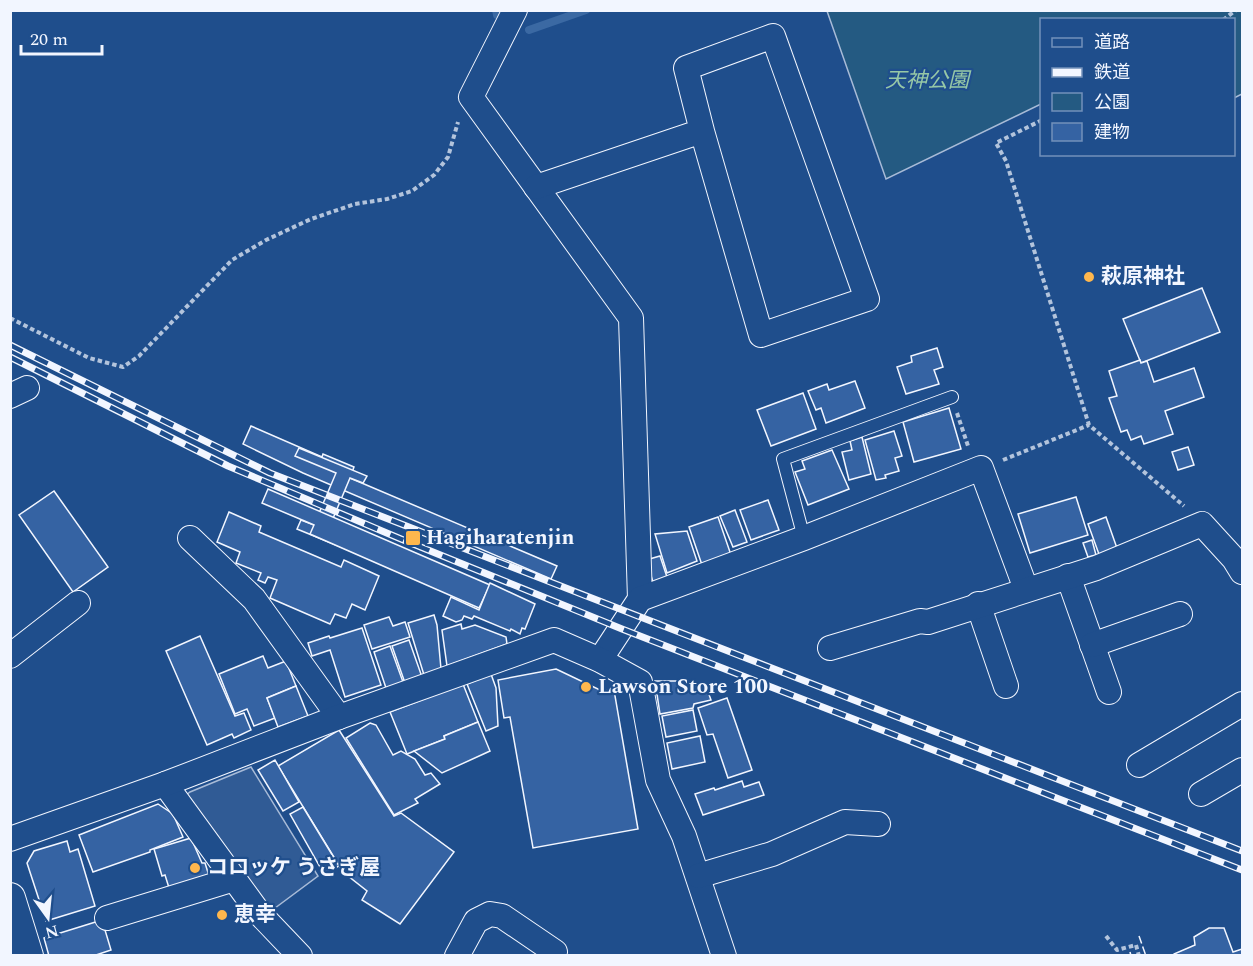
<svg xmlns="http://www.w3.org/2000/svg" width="1253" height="966" viewBox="0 0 1253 966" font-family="Spectral,'Noto Sans JP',serif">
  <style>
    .green { fill: #245a82; stroke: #a8bbd7; stroke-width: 1.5 }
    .parking { fill: #305b95; stroke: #a8bbd7; stroke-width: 1.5 }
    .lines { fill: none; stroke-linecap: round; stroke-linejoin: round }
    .stream { stroke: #3b69a3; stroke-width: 8 }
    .building { fill: #3563a3; stroke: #f2f6ff; stroke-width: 1.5 }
    .service-casing { stroke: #f2f6ff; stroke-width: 14 }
    .minor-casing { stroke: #f2f6ff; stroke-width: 26 }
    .tertiary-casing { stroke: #f2f6ff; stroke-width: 32 }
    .path { stroke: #b3c4dc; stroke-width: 4; stroke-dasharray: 4.5 3; stroke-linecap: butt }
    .service { stroke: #1f4e8c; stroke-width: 12 }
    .minor { stroke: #1f4e8c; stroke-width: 24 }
    .tertiary { stroke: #1f4e8c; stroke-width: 30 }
    .rail-casing { stroke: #f2f6ff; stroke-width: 7 }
    .rail { stroke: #1f4e8c; stroke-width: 4.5; stroke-dasharray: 14; stroke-linecap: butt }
    .fence { stroke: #f2f6ff; stroke-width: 1.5; stroke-dasharray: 8 3; stroke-linecap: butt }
    .poi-dot { fill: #ffb74d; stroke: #1f4e8c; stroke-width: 2 }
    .labels { text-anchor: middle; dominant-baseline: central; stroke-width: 4.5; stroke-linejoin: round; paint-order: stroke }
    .park-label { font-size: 21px; font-style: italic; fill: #97c8a6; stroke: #1f4e8c }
    .poi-label { font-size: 21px; font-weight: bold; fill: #f2f6ff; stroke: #1f4e8c; text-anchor: start }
  </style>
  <rect width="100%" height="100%" fill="#1f4e8c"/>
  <path class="green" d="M827,11h415v83l-8,4v-78h-192l-1,84 -155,75z"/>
  <path class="parking" d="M251,767l67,109 -51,38 -82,-118 5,-4z"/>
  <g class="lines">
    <g class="stream">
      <path d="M496,10l1,5"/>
      <path d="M529,30l57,-20"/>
    </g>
  </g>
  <g class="building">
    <path d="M1202,288l18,44 -79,31 -18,-44z"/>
    <path d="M937,348l6,19 -9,3 5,14 -33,10 -9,-27 15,-5 -1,-6z"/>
    <path d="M1140,360l1,3 6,-2 7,21 40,-14 10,29 -39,14 8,23 -29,10 -3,-8 -10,4 -4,-10 -6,2 -12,-34 8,-2 -8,-25z"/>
    <path d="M855,381l10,27 -39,15 -5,-15 -5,2 -8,-19 19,-7 2,6z"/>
    <path d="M803,393l13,36 -45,17 -14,-36z"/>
    <path d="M949,408l12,41 -47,13 -11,-40z"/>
    <path d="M251,426l71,31 1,-3 31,13 -4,11 207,88 -6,13 -248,-106 -60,-29z"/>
    <path d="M894,431l8,25 -7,2 4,13 -14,4 1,3 -10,2 -11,-40z"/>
    <path d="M862,437l9,37 -22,6 -7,-28 10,-2 -2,-9z"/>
    <path d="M1188,447l6,18 -16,5 -6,-18z"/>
    <path d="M299,448l68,28 -4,7 -13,-5 -21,50 39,16 -5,12 -66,-27 4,-9 13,5 22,-52 -41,-17z"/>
    <path d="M832,450l17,39 -41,16 -13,-33 10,-3 -3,-8z"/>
    <path d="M268,489l222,96 -11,23 -169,-74 4,-9 -52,-22z"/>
    <path d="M54,491l54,76 -35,25 -54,-77z"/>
    <path d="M1076,497l12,38 -58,18 -12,-39z"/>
    <path d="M768,500l11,30 -28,10 -11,-30z"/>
    <path d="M735,510l12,32 -14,5 -13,-31z"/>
    <path d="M229,512l32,14 -2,6 82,35 3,-7 35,16 -14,34 -13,-6 -6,14 -11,-4 -5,10 -60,-26 7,-18 -9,-3 -3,6 -7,-3 3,-7 -25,-10 4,-11 -23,-10z"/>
    <path d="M718,517l13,38 -29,10 -13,-38z"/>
    <path d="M1106,517l12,34 -18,6 -12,-33z"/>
    <path d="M687,531l10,30 -30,12 -12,-39z"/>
    <path d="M1092,540l4,15 -8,2 -5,-14z"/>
    <path d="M660,556l7,21 -14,5 -7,-22z"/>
    <path d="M490,583l45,21 -10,25 -3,-1 -2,6 -9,-5 -1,2 -36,-15 -2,3 -8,-3 -2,4 -6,2 -13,-6 8,-19 28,13z"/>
    <path d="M434,615l3,10 4,44 -17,6 -16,-52z"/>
    <path d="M389,617l4,9 12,-4 5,15 -38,12 -8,-24z"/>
    <path d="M461,624l1,5 13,-4 31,12 1,7 -60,22 -5,-36z"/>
    <path d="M362,628l19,57 -36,12 -15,-47 -18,6 -4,-13 21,-7 1,2z"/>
    <path d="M200,636l35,80 9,-3 7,17 -17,8 -2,-4 -25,11 -41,-94z"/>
    <path d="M409,640l13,37 -17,6 -13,-37z"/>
    <path d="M390,646l13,36 -17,6 -12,-36z"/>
    <path d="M263,656l5,12 18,-7 10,25 -29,12 8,20 -21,8 -7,-17 -12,5 -16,-40z"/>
    <path d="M556,669l46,22 12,-1 24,139 -105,19 -23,-131 -6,1 -6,-38z"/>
    <path d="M491,674l5,14 2,38 -12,5 -19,-47z"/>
    <path d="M655,681h24l28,8 4,11 -17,4 -1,4 -33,6z"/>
    <path d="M463,684l15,38 -34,14 1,3 -38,15 -17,-42z"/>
    <path d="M296,686l12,30 -30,11 -11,-29z"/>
    <path d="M727,698l25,72 -24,8 -15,-44 -6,1 -9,-27z"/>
    <path d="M693,710l4,21 -31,6 -4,-21z"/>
    <path d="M478,722l12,29 -48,22 -28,-22 31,-12 -1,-3z"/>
    <path d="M370,723l6,2 17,30 8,-4 14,8 10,16 6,-2 9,11 -25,15 3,4 -24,12 -48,-77z"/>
    <path d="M339,730l55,86 7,-3 53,39 -54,72 -38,-24 5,-9 -24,-19 -65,-106z"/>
    <path d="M700,736l5,26 -33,7 -5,-26z"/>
    <path d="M275,760l24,42 -16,9 -25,-41z"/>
    <path d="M742,781l2,6 15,-5 5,13 -61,20 -8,-21 19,-6 1,2z"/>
    <path d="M158,804l15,10 10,23 -33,13v2l-57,20 -14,-37z"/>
    <path d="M303,807l36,59 -15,8 -34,-60z"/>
    <path d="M191,838l11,25h3l5,16 -40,12 -5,-16 -3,1 -8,-27z"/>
    <path d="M67,841l3,11 8,-3 17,57 -49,15 -19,-58 7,-12z"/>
    <path d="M102,920l9,30 -18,6h-44l-5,-18z"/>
    <path d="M1209,928h15l9,24 9,-3v7h-68v-2l21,-9 -1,-8z"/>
  </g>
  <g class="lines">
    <defs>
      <path id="service" d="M804,538l-21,-79 169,-62"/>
      <g id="minor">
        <path d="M515,10l-44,87 160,221 9,281 -40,61"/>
        <path d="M536,187l166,-56 -16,-63 87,-32 94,263 -106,36 -59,-204"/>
        <path d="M10,396l17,-8"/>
        <path d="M190,538l64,61 85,118"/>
        <path d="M1068,576l41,116"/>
        <path d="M640,599l164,-61 177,-70 45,121"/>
        <path d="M978,604l28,82"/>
        <path d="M1092,645l88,-31"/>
        <path d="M830,648l90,-27 8,1 168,-54 106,-44 32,35 8,13"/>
        <path d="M10,656l68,-53"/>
        <path d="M1139,765l103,-61"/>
        <path d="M165,784l94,129 41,43"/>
        <path d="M1201,794l41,-24"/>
        <path d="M10,839l155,-55 174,-67 215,-77 46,20 40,22 18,98 26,56 40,120"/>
        <path d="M698,876l74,-22 73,-32 33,2"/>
        <path d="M107,918l127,-39"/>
        <path d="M457,956l19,-35 14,-7 12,2 53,36"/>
      </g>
      <path id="tertiary" d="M10,898l18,58"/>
    </defs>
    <use href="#service" class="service-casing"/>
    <use href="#minor" class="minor-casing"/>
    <use href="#tertiary" class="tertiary-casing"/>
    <g class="path">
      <path d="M1223,20l13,-10"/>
      <path d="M1042,120l-46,23 10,18 83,264 95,81"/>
      <path d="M10,318l79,40 34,9 16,-11 93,-96 34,-20 45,-21 44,-15 32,-5 25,-8 22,-16 14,-18 10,-35"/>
      <path d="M957,413l11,33"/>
      <path d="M1003,460l86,-35"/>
      <path d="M1106,936l11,14 19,-5 3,11"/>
    </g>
    <use href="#service" class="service"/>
    <use href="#minor" class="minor"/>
    <use href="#tertiary" class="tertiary"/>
    <defs>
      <g id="rail">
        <path d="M10,345l260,128 972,378"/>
        <path d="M10,357l218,109 173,73 221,90 620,241"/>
      </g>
    </defs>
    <use href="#rail" class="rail-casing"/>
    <use href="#rail" class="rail"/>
    <g class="fence">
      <path d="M1139,936l7,20"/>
      <path d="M1130,952l1,4"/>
    </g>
  </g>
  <g class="poi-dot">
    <circle cx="1089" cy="277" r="6"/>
    <rect x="405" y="530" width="16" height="16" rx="3"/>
    <circle cx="586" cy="687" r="6"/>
    <circle cx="195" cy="868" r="6"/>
    <circle cx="222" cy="915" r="6"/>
  </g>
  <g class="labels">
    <g class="park-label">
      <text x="927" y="81">天神公園</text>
    </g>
    <g class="poi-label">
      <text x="1101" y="277">萩原神社</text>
      <text x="426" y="538">Hagiharatenjin</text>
      <text x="598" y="687">Lawson Store 100</text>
      <text x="207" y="868">コロッケ うさぎ屋</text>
      <text x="234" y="915">恵幸</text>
    </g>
  </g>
  <rect width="1253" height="966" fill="none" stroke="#f2f6ff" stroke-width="24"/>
  <rect x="1040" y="18" width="195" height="138" fill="#1f4e8c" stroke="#7391ba" stroke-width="1.5"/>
  <rect x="1052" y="38" width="30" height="9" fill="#1f4e8c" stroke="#7391ba" stroke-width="1.5"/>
  <text x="1094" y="48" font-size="18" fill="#f2f6ff">道路</text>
  <rect x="1052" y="68" width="30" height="9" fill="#f2f6ff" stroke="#7391ba" stroke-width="1.5"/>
  <text x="1094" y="78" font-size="18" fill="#f2f6ff">鉄道</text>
  <rect x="1052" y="93" width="30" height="18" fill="#245a82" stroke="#7391ba" stroke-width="1.5"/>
  <text x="1094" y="108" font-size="18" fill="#f2f6ff">公園</text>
  <rect x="1052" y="123" width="30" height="18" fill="#3563a3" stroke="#7391ba" stroke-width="1.5"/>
  <text x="1094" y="138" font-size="18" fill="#f2f6ff">建物</text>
  <g transform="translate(48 918) rotate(165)" stroke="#1f4e8c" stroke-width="4.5" paint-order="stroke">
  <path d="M0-4.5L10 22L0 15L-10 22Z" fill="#f2f6ff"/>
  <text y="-9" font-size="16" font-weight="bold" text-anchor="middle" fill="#f2f6ff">N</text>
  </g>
  <path d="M21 45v9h81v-9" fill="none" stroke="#f2f6ff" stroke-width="3"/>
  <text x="30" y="45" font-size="18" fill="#f2f6ff" stroke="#1f4e8c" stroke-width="4.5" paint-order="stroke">20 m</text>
</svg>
